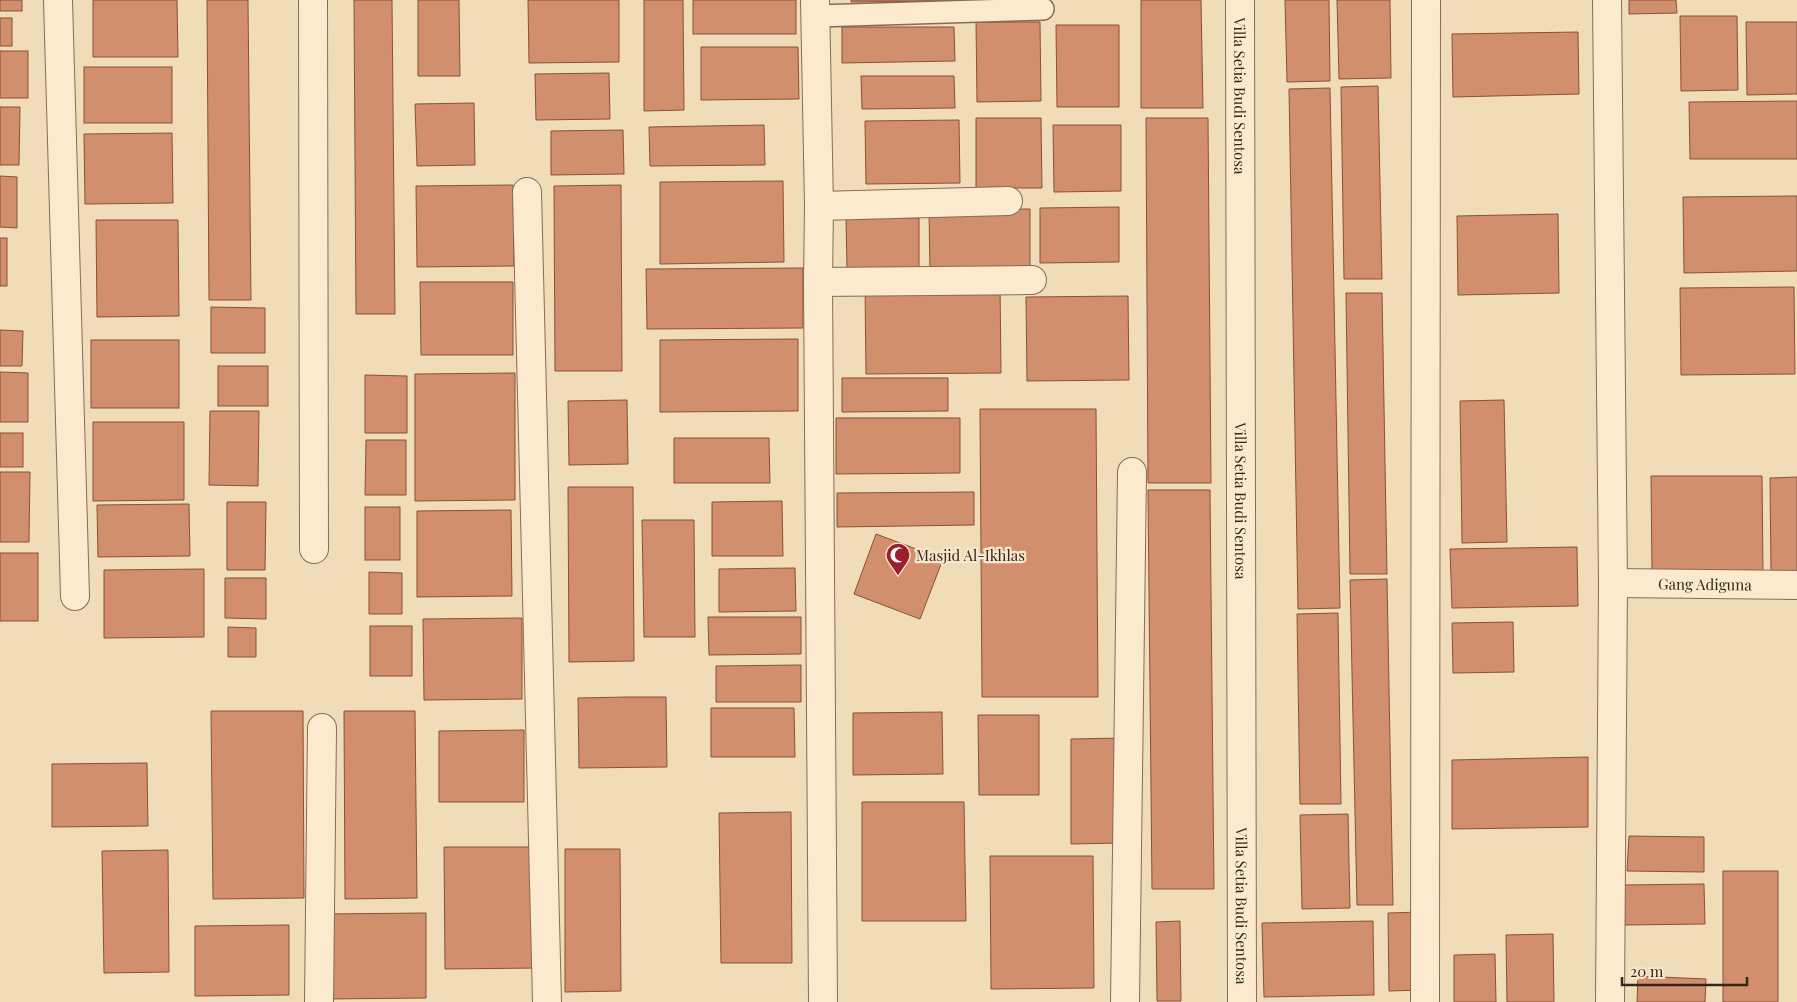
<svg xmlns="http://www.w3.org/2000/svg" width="1797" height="1002" viewBox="0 0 1797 1002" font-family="'Playfair Display',serif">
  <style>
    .building { fill: #d28f6d; stroke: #895137 }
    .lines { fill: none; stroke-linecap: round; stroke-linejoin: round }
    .service-casing { stroke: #886b53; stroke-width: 24 }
    .minor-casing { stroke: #886b53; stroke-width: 30 }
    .service { stroke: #fbeacd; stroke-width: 21 }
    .minor { stroke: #fbeacd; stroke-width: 28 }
    .labels { text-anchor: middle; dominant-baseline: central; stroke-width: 4.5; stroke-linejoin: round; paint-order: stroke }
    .street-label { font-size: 15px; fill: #36251a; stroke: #f8e7ca }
    .poi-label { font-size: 15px; fill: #36251a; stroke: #f8e7ca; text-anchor: start }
  </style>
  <rect width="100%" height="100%" fill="#f1dcba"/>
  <g class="building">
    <rect x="0" y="0" width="22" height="11"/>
    <path d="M93,0h84l1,57h-85z"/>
    <path d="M207,0h41l3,300h-42z"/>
    <path d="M354,0h38l3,314h-39z"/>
    <path d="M418,0h41l1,76h-42z"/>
    <path d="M528,0h91v62l-90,1z"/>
    <path d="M644,0h39l1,110 -40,1z"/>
    <rect x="693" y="0" width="103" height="34"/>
    <path d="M851,0h112v1l-112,1z"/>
    <path d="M1141,0h60l2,108h-62z"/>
    <path d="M1285,0h44l1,81 -43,1z"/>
    <path d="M1337,0h53l1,78 -52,1z"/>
    <path d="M1629,0h47l1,13 -48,1z"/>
    <path d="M1680,16h57l1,74 -57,1z"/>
    <rect x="0" y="18" width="12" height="28"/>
    <path d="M976,22h64l1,79 -64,1z"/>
    <path d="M1746,22h51v72l-50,1z"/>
    <path d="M1056,25h63v82h-62z"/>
    <path d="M842,27h112l1,34 -113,2z"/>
    <path d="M1578,32l1,62 -126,3 -1,-63z"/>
    <path d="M701,47h97l1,52 -98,1z"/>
    <rect x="0" y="51" width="28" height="47"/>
    <rect x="84" y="67" width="88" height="56"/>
    <path d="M609,73l1,46 -74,1 -1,-46z"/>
    <path d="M861,76h93l1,32 -93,1z"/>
    <path d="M1378,86l4,193h-38l-3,-192z"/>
    <path d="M1330,88l10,520 -42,1 -9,-520z"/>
    <path d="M1797,101v58h-107l-1,-57z"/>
    <path d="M474,103l1,62 -58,1 -2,-62z"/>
    <path d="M0,107h20l-1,58h-19z"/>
    <path d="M976,118h65l1,70h-66z"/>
    <path d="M1146,118h62l3,365h-63z"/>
    <path d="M959,120l1,63 -94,1 -1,-63z"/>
    <path d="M764,125l1,40 -115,1 -1,-39z"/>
    <path d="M1053,125h68v66l-67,1z"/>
    <path d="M623,130l1,44 -73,1v-44z"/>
    <path d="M172,133l1,70 -88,1 -1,-70z"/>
    <path d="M0,176l17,1v51l-17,-1z"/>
    <path d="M783,181l1,81 -124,2v-82z"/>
    <path d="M513,185l1,81 -97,1 -1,-81z"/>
    <path d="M621,185l1,186h-67l-1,-185z"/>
    <path d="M1797,196v75l-113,2 -1,-76z"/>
    <path d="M1119,207v55l-79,1v-55z"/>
    <path d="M1030,209v64l-100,1 -1,-64z"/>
    <path d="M1558,214l1,79 -101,2 -1,-79z"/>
    <path d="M919,218v52h-72l-1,-51z"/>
    <path d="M96,220h82l1,96 -82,1z"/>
    <rect x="0" y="238" width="7" height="48"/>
    <path d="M803,268v60l-156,1 -1,-60z"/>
    <path d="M420,282h93v73h-92z"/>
    <path d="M1000,284l1,89 -135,1 -1,-88z"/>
    <path d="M1794,287l1,87 -114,1 -1,-87z"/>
    <path d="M1346,293h36l5,281h-37z"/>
    <path d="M1128,296l1,84 -102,1 -1,-84z"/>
    <path d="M211,307l54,1v45h-54z"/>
    <path d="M0,330l23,1 -1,35h-22z"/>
    <path d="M798,339v72l-138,1v-72z"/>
    <rect x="91" y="340" width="88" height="68"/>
    <rect x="218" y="366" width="50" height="40"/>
    <path d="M0,372l28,1v49h-28z"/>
    <path d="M515,373v127l-100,1v-127z"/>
    <path d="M365,375l42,1v57h-42z"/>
    <path d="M842,378h106v33l-106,1z"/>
    <path d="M627,400l1,64 -59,1 -1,-64z"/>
    <path d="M1504,400l3,142 -45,1 -2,-142z"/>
    <path d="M980,409h116l2,288h-116z"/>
    <path d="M210,411h49l-1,75 -49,-1z"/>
    <path d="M836,418h124v55l-124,1z"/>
    <path d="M93,422h91v78l-91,1z"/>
    <rect x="0" y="433" width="23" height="34"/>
    <path d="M674,438h95l1,45h-96z"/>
    <path d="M366,440h40v55h-41z"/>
    <path d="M0,472h30l-1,70h-29z"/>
    <path d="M1651,476h111l1,95 -111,1z"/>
    <path d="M1797,477v95h-26l-1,-94z"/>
    <path d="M568,487h65l1,174 -65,1z"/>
    <path d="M1148,490h62l4,399h-62z"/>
    <path d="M974,492v33l-137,2v-34z"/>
    <path d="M782,501l1,55h-71v-54z"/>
    <path d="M227,502h39l-1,68h-38z"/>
    <path d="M189,504l1,52 -92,1 -1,-52z"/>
    <rect x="365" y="507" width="35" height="53"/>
    <path d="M511,510l1,86 -95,1v-86z"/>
    <path d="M642,520h52l1,117h-51z"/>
    <path d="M876,534l67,25 -23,60 -66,-25z"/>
    <path d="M1577,547l1,59 -126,2 -2,-59z"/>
    <rect x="0" y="553" width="38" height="68"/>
    <path d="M795,568l1,43 -77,1v-43z"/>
    <path d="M204,569v68l-100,1v-68z"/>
    <path d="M369,572l33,1v41h-33z"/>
    <path d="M225,578h41v41l-41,-1z"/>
    <path d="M1387,579l6,326h-36l-7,-325z"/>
    <path d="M1338,613l3,191h-41l-3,-190z"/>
    <path d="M708,617h93v37l-92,1z"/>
    <path d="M522,618v81l-98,1 -1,-81z"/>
    <path d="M1513,622l1,50 -61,1 -1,-50z"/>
    <rect x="370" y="626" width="42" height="50"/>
    <path d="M228,627l28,1v29h-28z"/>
    <path d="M801,665v37h-85v-36z"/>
    <path d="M626,697h40l1,70 -88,1 -1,-70z"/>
    <path d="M711,708h83l1,49h-84z"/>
    <path d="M211,711h92l1,187 -91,1z"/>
    <path d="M344,711h71l2,187 -72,1z"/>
    <path d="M942,712l1,62 -90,1v-62z"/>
    <path d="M978,715h61v80h-60z"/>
    <path d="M524,730v72h-85v-71z"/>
    <path d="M1121,738l1,105 -51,1v-105z"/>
    <path d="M1588,757v70l-136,2v-69z"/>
    <path d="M147,763l1,63 -96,1v-63z"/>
    <path d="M862,802h102l2,119h-104z"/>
    <path d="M791,812l1,151h-71l-2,-150z"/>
    <path d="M1348,814l2,94 -48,1 -2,-94z"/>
    <path d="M1629,836l75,1v35l-77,-1z"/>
    <path d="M444,847h93l1,121 -93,1z"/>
    <path d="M565,849h55l1,142 -56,1z"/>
    <path d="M168,850l1,122 -65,1 -2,-122z"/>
    <path d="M990,856h103l1,132 -103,1z"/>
    <rect x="1723" y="871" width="55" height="131"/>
    <path d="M1704,884l1,40 -80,1 -1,-40z"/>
    <path d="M1420,912l2,78 -33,1 -1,-78z"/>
    <path d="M426,913v85l-101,1 -1,-85z"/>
    <path d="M1180,921l1,80h-24l-1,-79z"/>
    <path d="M1373,921l1,74 -110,2 -2,-74z"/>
    <path d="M289,925v70l-94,1v-70z"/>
    <path d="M1553,934l1,68h-47l-1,-67z"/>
    <path d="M1495,954l1,48h-42v-47z"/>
    <path d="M1638,976l68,3 -1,23h-68z"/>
  </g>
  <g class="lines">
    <defs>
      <path id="service" d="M817,16l226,-7"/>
      <g id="minor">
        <path d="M58,0l17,596"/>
        <path d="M313,0l1,549"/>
        <path d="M815,0l4,206 -1,76 5,720"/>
        <path id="s1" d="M1240,0l2,1002"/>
        <path d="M1607,0l6,583 -3,419"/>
        <path d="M527,192l20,810"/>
        <path d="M819,206l189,-5"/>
        <path d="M818,282l214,-2"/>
        <path id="s2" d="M1613,583l184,2"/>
        <path d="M319,1002l3,-274"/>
        <path d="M1125,1002l7,-530"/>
        <path d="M1425,1002l1,-1002"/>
      </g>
    </defs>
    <use href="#service" class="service-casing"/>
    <use href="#minor" class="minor-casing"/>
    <use href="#service" class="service"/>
    <use href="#minor" class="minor"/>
  </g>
  <defs>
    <symbol id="mosque-pin" viewBox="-11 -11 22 30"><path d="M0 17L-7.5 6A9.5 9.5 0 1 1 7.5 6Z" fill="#9b1f2a" stroke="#f8e7ca"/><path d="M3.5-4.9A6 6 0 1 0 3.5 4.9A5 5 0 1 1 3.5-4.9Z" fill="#fff"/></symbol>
  </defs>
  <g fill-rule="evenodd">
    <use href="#mosque-pin" x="884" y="541" width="28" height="38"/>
  </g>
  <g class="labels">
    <g class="street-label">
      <text stroke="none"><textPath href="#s1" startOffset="96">Villa Setia Budi Sentosa</textPath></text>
      <text stroke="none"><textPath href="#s1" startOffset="501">Villa Setia Budi Sentosa</textPath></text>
      <text stroke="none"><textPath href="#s2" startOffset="92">Gang Adiguna</textPath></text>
      <text stroke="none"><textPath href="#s1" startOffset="906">Villa Setia Budi Sentosa</textPath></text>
    </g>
    <g class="poi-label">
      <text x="916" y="555">Masjid Al-Ikhlas</text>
    </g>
  </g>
  <path d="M1622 977v8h125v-8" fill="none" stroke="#36251a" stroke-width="2.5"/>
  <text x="1630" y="977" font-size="15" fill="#36251a" stroke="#f8e7ca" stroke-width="4" paint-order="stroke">20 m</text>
</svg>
